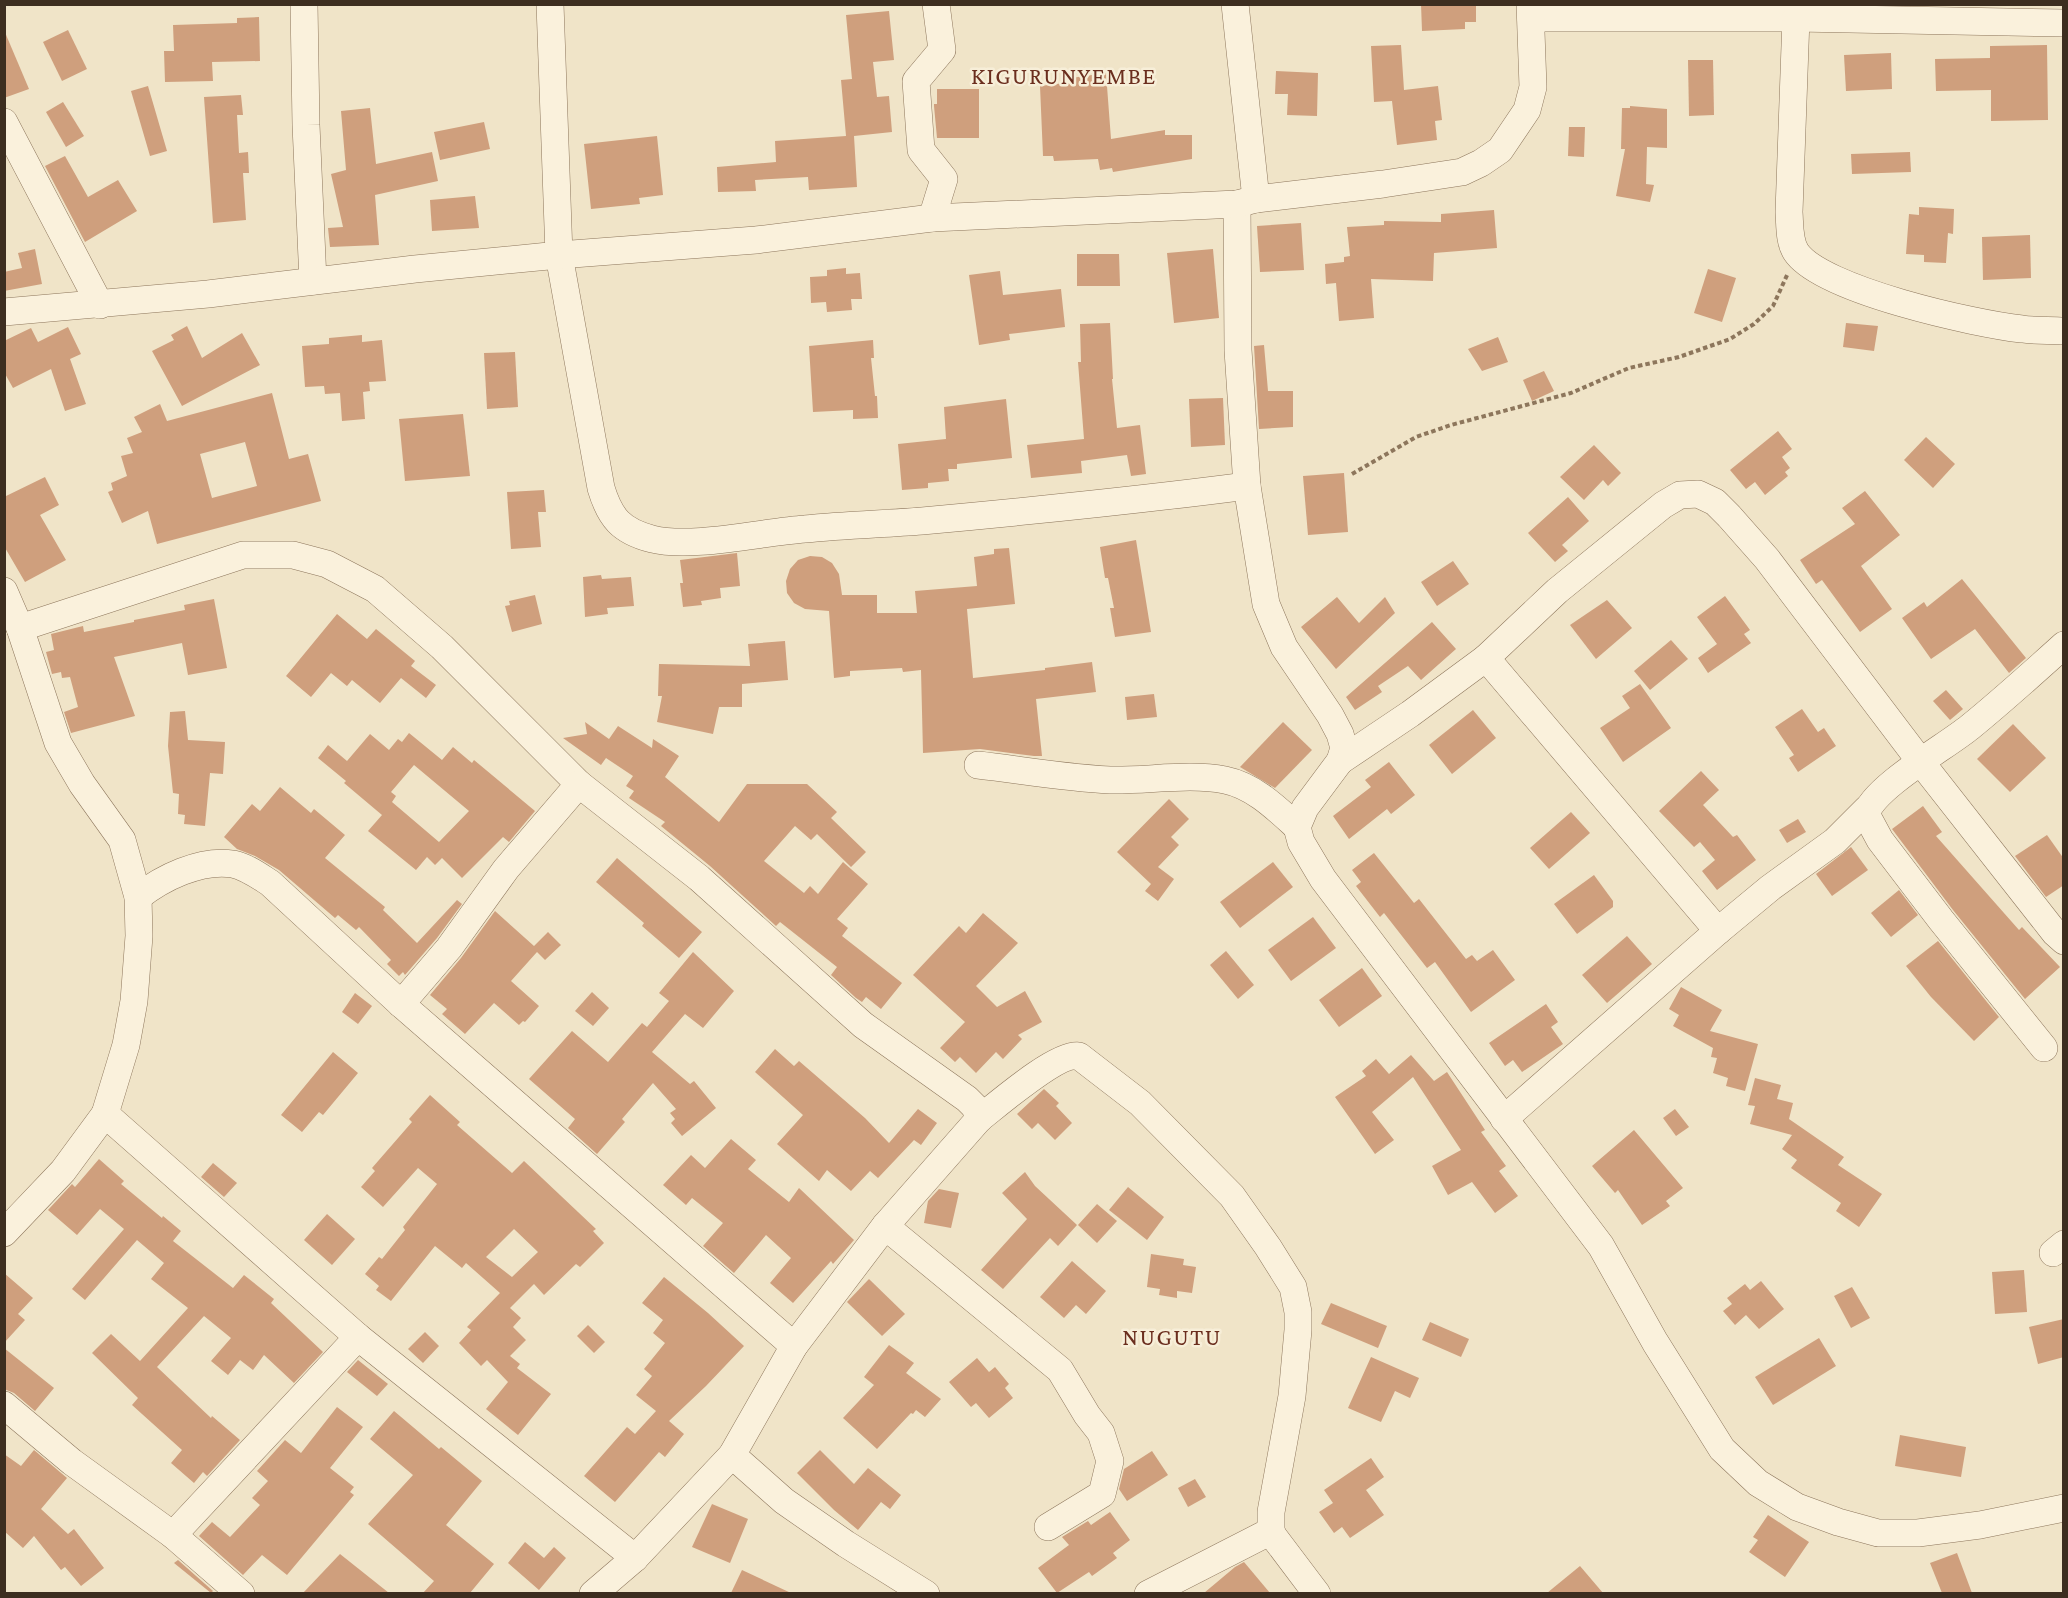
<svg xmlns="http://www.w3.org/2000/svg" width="2068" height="1598" viewBox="0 0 2068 1598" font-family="'Crimson Pro',serif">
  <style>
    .building { fill: #cf9f7d; fill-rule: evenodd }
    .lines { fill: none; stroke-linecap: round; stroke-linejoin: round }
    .minor-casing { stroke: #8d765c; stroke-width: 28 }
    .path { stroke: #8d765c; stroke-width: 4; stroke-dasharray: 4.5 3; stroke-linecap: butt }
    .minor { stroke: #faf1dc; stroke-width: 27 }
    .labels { text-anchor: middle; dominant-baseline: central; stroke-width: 5; stroke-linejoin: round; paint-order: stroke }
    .quarter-label { font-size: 24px; letter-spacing: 1.5px; fill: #6b2e1e; stroke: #f7eed8 }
  </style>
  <rect width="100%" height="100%" fill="#f0e4c8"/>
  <g class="building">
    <path d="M1421,4h55v18h-11v7l-43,2z"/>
    <path d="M889,11l5,49 -21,2 4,35 12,-1 3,36 -38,4 3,51 -48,3 -1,-13 -53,3 1,11 -38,1 -1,-25 59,-5 -1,-21 71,-5 -5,-56 11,-1 -6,-64z"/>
    <path d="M259,17l1,44 -48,1 1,19 -48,1 -1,-31h10l-1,-26 64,-2v-5z"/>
    <path d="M4,30l25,59 -25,9z"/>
    <path d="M68,30l19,39 -25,12 -19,-39z"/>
    <path d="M1401,45l3,45 34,-4 4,34 -7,1 2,19 -40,5 -5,-44 -18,1 -3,-56z"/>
    <path d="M2047,45l1,75 -57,1v-31l-55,1 -1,-32 55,-1v-12z"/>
    <path d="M1891,53l1,36 -46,2 -2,-36z"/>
    <path d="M1688,60h25l1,55 -25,1z"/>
    <path d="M1276,71l42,2 -1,43 -30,-1 1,-21h-13z"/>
    <path d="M1106,73l5,66 54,-9v5h27v24l-79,13 -1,-4 -12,2 -2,-11 -44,2 -1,-5h-10l-3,-70 25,-3 -1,-4z"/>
    <path d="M148,86l19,65 -17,5 -19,-65z"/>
    <path d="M937,89h42v49h-42l-3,-32v-2h3z"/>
    <path d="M241,95l2,20h-6l2,38 9,-1 1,21h-6l3,47 -33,3 -9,-126z"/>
    <path d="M63,102l21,34 -18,11 -20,-35z"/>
    <path d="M1630,106l37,3v39l-20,-1 -1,37 8,1 -4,17 -34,-6 9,-47h-4l1,-41h8z"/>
    <path d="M370,108l6,56 56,-12 6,29 -63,14 4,50 -49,2 -2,-19 15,-1 -12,-53 15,-4 -5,-59z"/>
    <path d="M484,122l6,27 -50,11 -6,-28z"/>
    <path d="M1569,127h16l-1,30 -16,-1z"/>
    <path d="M657,136l6,59 -24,3 1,6 -49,5 -7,-65z"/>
    <path d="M1910,152l1,20 -59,2 -1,-20z"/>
    <path d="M65,156l23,41 30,-17 19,31 -52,31 -40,-76z"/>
    <path d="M475,196l4,32 -47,3 -2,-31z"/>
    <path d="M1919,207l35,2 -1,25 -5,-1 -2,30 -22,-1v-7l-18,-1 3,-40 10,1z"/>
    <path d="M1494,210l3,38 -63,5 -1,28 -62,-2 3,39 -35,3 -3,-38 -10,1 -1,-20 19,-2v-5l6,-1 -3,-29 37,-2v-4l57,1v-8z"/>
    <path d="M1301,223l3,47 -44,2 -3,-46z"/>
    <path d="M2030,235l1,43 -48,2 -1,-43z"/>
    <path d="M35,249l7,35 -38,7v-19l18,-4 -4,-15z"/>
    <path d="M1213,249l6,69 -45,5 -7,-70z"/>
    <path d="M1077,254h42l1,32h-43z"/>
    <path d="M846,268v6l14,-1 2,26h-11l1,11 -25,2 -1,-10 -15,1 -1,-26 17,-1v-6z"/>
    <path d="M1708,269l28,9 -14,44 -28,-9z"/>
    <path d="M1000,271l3,24 58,-6 4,38 -56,7 1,6 -31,5 -10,-70z"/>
    <path d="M1110,323l3,56h-1l5,49 23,-3 6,49 -15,2 -4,-21 -46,6 1,12 -51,5 -4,-33 57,-6 -6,-77h3l-1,-38z"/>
    <path d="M1846,323l32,3 -4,25 -31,-4z"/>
    <path d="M187,326l15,32 40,-25 18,32 -78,41 -30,-55 22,-11 -3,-5z"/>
    <path d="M68,327l13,27 -11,5 16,45 -21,7 -14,-42 -38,19 -9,-16v-31l27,-13 7,14z"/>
    <path d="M362,335v7l20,-2 4,41 -17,1 1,9 -7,1 2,27 -23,2 -2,-28 -15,1 -1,-8 -19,1 -3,-41 27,-2v-6z"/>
    <path d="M1498,337l10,25 -26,9 -14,-22z"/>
    <path d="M873,340l1,18h-3l4,38h2l1,22 -25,1v-9l-40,2 -4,-66z"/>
    <path d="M1264,345l4,46h25v36l-34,2 -5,-83z"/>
    <path d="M515,352l3,55 -31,2 -3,-56z"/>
    <path d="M1544,371l10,20 -22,10 -9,-21z"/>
    <path d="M272,393l17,66 19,-5 13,47 -164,43 -9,-33 -26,12 -14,-31 5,-2 -2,-7 16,-7 -6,-20 12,-3 -6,-15 15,-6 -8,-15 26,-13 7,17zM245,442l12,44 -45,12 -12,-44z"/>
    <path d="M1223,398l2,47 -34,2 -2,-48z"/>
    <path d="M1006,399l6,59 -55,6v5h-9l1,12 -21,2v5l-26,2 -4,-46 48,-5 -2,-32z"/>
    <path d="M463,414l7,62 -65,5 -6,-62z"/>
    <path d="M1778,431l14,18 -10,8 8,11 -5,4 3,4 -23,19 -10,-13 -9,7 -16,-19z"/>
    <path d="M1926,437l29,27 -22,24 -29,-28z"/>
    <path d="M1594,445l27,28 -13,13 -5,-6 -19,20 -24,-23z"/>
    <path d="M1344,473l4,59 -40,3 -5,-59z"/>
    <path d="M45,477l14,28 -19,10 26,45 -41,22 -21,-36v-49z"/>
    <path d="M544,490l2,22h-8l3,35 -30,2 -4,-57z"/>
    <path d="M1865,491l35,44 -39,31 31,43 -32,23 -38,-52 -6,4 -16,-24 55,-36 -13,-16z"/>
    <path d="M1568,497l21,24 -27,24 6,6 -13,11 -27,-29z"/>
    <path d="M1136,540l15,92 -36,5 -5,-29h4l-6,-30h-3l-5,-31z"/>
    <path d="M1009,548l6,56 -48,5 6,69 72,-8v-2l47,-6 4,30 -60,7 6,57h-8l-54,-7 -57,4 -2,-83 -18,2 -1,-4 -52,3v5l-16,2 -5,-67 -24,-2 -11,-6 -7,-10 -1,-12 4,-12 8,-9 12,-4 12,1 10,6 7,11 3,21h35v18h40l-2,-22 62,-5 -3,-29 20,-3v-5z"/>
    <path d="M737,553l3,33 -20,2 1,10 -20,3 1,4 -19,2 -3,-24h3l-3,-23z"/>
    <path d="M1453,561l16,23 -32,22 -16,-24z"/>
    <path d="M601,575l1,4 29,-2 3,29 -27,2 1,6 -23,3 -2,-40z"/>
    <path d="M1962,579l64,79 -17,15 -34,-44 -44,30 -29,-41 22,-16 3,5z"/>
    <path d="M535,595l7,29 -30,8 -7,-26 5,-1 -1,-4z"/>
    <path d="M1725,596l25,34 -6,4 7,9 -43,30 -10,-15 19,-14 -20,-27z"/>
    <path d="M1337,597l22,26 26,-26 10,16 -59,56 -35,-42z"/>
    <path d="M214,599l13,69 -39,7 -6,-32 -68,14 21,59 -64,17 -7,-21 14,-5 -8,-30 -8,1 -1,-6 -9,2 -6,-22 8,-2 -3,-16 32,-8 1,6 50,-10v-2l51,-10 -1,-5z"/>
    <path d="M1607,600l25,28 -36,31 -26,-34z"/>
    <path d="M337,614l30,25 9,-10 39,32 -4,5 25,19 -10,13 -25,-20 -21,25 -28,-23 -5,6 -16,-13 -20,24 -25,-21z"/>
    <path d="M1432,622l24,27 -35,31 -13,-14 -30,20 4,6 -27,18 -9,-13z"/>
    <path d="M1671,640l17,19 -38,31 -16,-19z"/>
    <path d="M785,641l3,39 -46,4v23h-23l-6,27 -56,-12 5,-26h-4l1,-32 91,2 -2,-22z"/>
    <path d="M1640,684l31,44 -48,34 -23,-34 30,-20 -8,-12z"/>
    <path d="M1946,690l17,19 -13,11 -17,-19z"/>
    <path d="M1154,694l3,23 -30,3 -2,-23z"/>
    <path d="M1802,709l16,23 6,-4 12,18 -38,26 -9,-14 5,-3 -19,-28z"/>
    <path d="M1473,710l23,28 -44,36 -23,-29z"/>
    <path d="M185,711l3,29 37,2 -2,32 -13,-1 -5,53 -21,-2 1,-9 -7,-1 1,-20 -6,-1 -5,-47 2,-34z"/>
    <path d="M585,722l24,17 9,-13 34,22 1,-9 26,17 -14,21 54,45 28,-38h60l30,28 -6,6 35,34 -15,15 -34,-33 -6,6 -16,-14 -31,35 40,32 6,-7 8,8 25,-32 25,22 -31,35 11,9 -6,8 60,47 -21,26 -15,-12 -4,5 -6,-4 -25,-23 6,-8 -57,-45 -4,4 -66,-60 -49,-40 4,-4 -36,-24 5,-7 -8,-5 7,-10 -27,-18 -5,7 -38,-27 24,-4z"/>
    <path d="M1283,722l29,28 -37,38 -35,-21z"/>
    <path d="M2013,724l33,34 -36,34 -33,-33z"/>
    <path d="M409,733l33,27 11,-13 19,16 2,-3 61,51 -26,31 -6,-5 -41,41 -20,-20 -7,7 -8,-8 -11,13 -48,-39 14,-16 -38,-32 2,-2 -28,-23 10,-13 19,16 23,-27 19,16 9,-11 4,3zM414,765l55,46 -30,31 -47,-40 4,-6 -5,-4z"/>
    <path d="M1389,762l26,33 -24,19 -4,-5 -38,30 -16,-23 38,-29 -6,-7z"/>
    <path d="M1701,771l18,19 -16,15 30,32 4,-2 19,25 -39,30 -15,-19 13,-11 -15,-18 -6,5 -35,-36z"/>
    <path d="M280,787l31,26 3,-4 31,26 -20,23 60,49 -2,3 34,33 40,-43 5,4 -25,34 -32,37 -2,-3 -4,4 -12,-12 4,-4 -32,-33 -3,3 -18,-15 -3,3 -56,-48 -24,-14 -18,-7 -13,-12 28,-33 8,7z"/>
    <path d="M1169,799l20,20 -18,18 8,8 -21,22 16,12 -16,22 -13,-10 6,-7 -34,-32z"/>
    <path d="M1923,806l19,26 -6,4 83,94 3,-3 38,40 -35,32 -72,-89 -61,-81z"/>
    <path d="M1571,812l19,21 -41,36 -19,-21z"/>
    <path d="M1798,819l8,13 -19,11 -8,-13z"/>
    <path d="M2047,835l17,24v26l-18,12 -31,-41z"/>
    <path d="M1851,847l17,23 -36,26 -16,-22z"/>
    <path d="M1374,853l40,50 5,-4 47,60 6,-4 5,6 16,-11 22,30 -44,32 -36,-50 -8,6 -43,-55 -4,4 -24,-31 5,-4 -9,-12z"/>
    <path d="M617,858l85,74 -23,26 -37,-32 2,-3 -48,-41z"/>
    <path d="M1273,862l20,25 -53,41 -20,-26z"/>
    <path d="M1594,875l19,26v6l-36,27 -23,-30z"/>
    <path d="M1899,890l19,25 -27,22 -20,-24z"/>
    <path d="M495,911l39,35 14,-14 13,13 -16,15 -8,-8 -26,29 28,25 -14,16 -2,-1 -4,4 -25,-22 -29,31 -23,-20 5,-5 -17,-14 31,-37z"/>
    <path d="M983,913l35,30 -42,43 21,21 28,-16 17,31 -24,13 4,4 -19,20 -7,-7 -20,21 -16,-16 -5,5 -15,-14 25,-26 -52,-47 46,-49 7,7z"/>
    <path d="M1313,917l23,31 -45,33 -23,-31z"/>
    <path d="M1627,936l25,28 -45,39 -25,-28z"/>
    <path d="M1938,941l61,76 -25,24 -43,-44 -25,-31z"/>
    <path d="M1226,951l28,34 -16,14 -28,-34z"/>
    <path d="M693,952l41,39 -31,37 -18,-14 -33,38 38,32 4,-3 22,27 -34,28 -11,-13 4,-4 -5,-6 6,-4 -23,-26 -31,36 3,3 -28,32 -29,-26 7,-9 -46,-40 43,-48 36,31 34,-39 5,4 22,-26 -10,-8z"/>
    <path d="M1362,968l20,28 -43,31 -20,-27z"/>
    <path d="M1681,987l41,23 -12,21 48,13 -13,47 -19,-5 2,-8 -15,-5 4,-15 -6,-1 2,-9 -40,-22 6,-11 -10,-6z"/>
    <path d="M592,992l17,16 -16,18 -18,-15z"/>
    <path d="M355,993l17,13 -14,18 -16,-12z"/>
    <path d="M1546,1004l12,18 -7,5 12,17 -41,28 -9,-12 -8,6 -16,-23z"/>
    <path d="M775,1049l19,17 5,-5 66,57 24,25 29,-34 19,14 -16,22 -7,-5 -36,38 -8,-7 -19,20 -24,-21 -8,11 -42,-37 26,-29 -48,-43z"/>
    <path d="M333,1052l25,21 -35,42 -4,-3 -17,20 -21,-17z"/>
    <path d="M1411,1055l23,26 13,-9 38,58 -4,2 25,34 -7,5 19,25 -23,17 -23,-31 -24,13 -16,-29 29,-16 -48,-73 -41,35 22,28 -19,14 -40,-57 31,-21 -4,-5 14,-12 13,15z"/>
    <path d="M1755,1078l26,7 -4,14 16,4 -4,16 55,38 -6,8 44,29 -23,33 -23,-16 5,-8 -50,-35 6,-8 -15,-11 10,-14 -42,-11 5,-18 -7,-1z"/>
    <path d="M1044,1089l15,14 -3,3 16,17 -17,17 -17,-17 -6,6 -15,-15z"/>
    <path d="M430,1095l30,27 -3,3 55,48 12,-12 72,68 -3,2 11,12 -24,24 -4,-3 -32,31 -10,-11 -24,24 11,10 -8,9 13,13 -16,16 10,8 -3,4 34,26 -33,41 -32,-26 22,-27 -21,-22 -6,6 -22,-23 12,-13 -4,-3 33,-34 -34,-30 -4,5 -27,-22 -44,55 -15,-11 3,-4 -14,-12 14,-17 3,2 23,-29 -2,-3 34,-43 -19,-16 -35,39 -22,-20 14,-16 -3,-3 40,-46 -3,-3zM514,1229l24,23 -26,25 -26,-20z"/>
    <path d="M1675,1109l14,18 -13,9 -13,-18z"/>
    <path d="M1634,1130l49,58 -17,13 4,5 -28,19 -24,-35 -3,3 -23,-27z"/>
    <path d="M731,1139l25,21 -8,9 41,33 10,-14 55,52 -21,24 -2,-3 -38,42 -23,-20 21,-25 -25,-23 -32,38 -31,-27 20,-23 -31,-25 -6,7 -23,-20 28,-30 14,13z"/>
    <path d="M99,1159l25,22 -3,3 41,34 1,-2 18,15 -8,10 60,47 11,-13 30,24 -3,4 52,49 -29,31 -30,-28 -11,15 -13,-10 -12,15 -17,-14 20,-23 -27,-22 -47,51 54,51 1,-2 28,24 -33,36 -4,-4 -9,11 -23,-20 11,-13 -50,-45 6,-7 -46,-45 19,-19 29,27 48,-53 -37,-29 13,-16 -27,-23 -52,60 -13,-11 52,-60 -24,-20 -23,26 -29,-25 24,-26 3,3z"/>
    <path d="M213,1163l24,20 -13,14 -23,-20z"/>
    <path d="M1025,1172l10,14 42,39 -19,21 -8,-8 -47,51 -22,-19 46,-51 -25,-26z"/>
    <path d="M1128,1187l36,30 -17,23 -38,-30z"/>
    <path d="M939,1189l20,4 -8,35 -27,-5 4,-22z"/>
    <path d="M1097,1204l20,17 -20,22 -19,-18z"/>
    <path d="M327,1214l28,25 -23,26 -28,-25z"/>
    <path d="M1151,1254l33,5 -1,6 13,2 -4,26 -15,-2v7l-18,-3 1,-6 -13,-2z"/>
    <path d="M1072,1261l34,30 -20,23 -10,-9 -12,13 -24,-21z"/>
    <path d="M2024,1270l3,42 -32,2 -3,-42z"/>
    <path d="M4,1273l29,25 -15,16 7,6 -21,23z"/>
    <path d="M664,1277l44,36 36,33 -38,40 -37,35 15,13 -19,23 -6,-5 -44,50 -31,-26 43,-49 8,7 21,-23 -20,-16 16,-19 -8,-7 21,-26 -12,-10 10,-13 -21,-17z"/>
    <path d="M869,1279l36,35 -23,22 -35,-34z"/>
    <path d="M1761,1281l23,28 -25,20 -13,-14 -11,10 -12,-14 9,-7 -5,-6 18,-14 5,6z"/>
    <path d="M1852,1287l18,31 -19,10 -17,-32z"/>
    <path d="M1331,1303l56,23 -9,22 -57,-24z"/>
    <path d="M2064,1319v38l-26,7 -9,-37z"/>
    <path d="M1430,1322l39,17 -8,18 -39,-17z"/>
    <path d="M588,1325l17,17 -11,11 -17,-17z"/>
    <path d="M425,1332l14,14 -16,17 -15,-14z"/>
    <path d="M1819,1338l17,28 -63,39 -18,-28z"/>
    <path d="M889,1345l25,18 -8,10 35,26 -16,18 -9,-7 -3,4 -2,-1 -34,36 -34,-31 31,-33 -10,-8z"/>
    <path d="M4,1348l50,40 -19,23 -21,-18 -10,-4z"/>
    <path d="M1371,1357l48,21 -9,20 -15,-7 -14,31 -33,-14z"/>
    <path d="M977,1358l12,14 6,-5 14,17 -4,4 8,10 -24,20 -13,-15 -5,4 -22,-25z"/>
    <path d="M358,1360l30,24 -11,12 -30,-24z"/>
    <path d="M337,1407l26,20 -33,41 24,19 -4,5 4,3 -67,80 -25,-20 -19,20 -44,-39 13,-14 18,15 30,-32 -8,-7 16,-17 -11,-10 28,-31 16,13z"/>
    <path d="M394,1411l45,38 2,-2 41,34 -36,44 48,39 -24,29h-47l11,-12 -66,-57 45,-49 -43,-36z"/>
    <path d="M1900,1435l66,12 -5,30 -66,-11z"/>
    <path d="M34,1450l33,28 -26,31 27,25 6,-5 30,39 -23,18 -16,-19 -4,3 -27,-34 -11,12 -19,-17v-77l17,12z"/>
    <path d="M820,1450l34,34 14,-16 33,27 -11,14 -9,-7 -23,28 -24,-20 -37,-37z"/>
    <path d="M1152,1451l16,24 -41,26 -8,-12 5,-20z"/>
    <path d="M1371,1458l13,19 -18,13 18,25 -34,23 -8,-11 -8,6 -15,-21 14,-9 -9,-13z"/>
    <path d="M1195,1479l11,18 -18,10 -10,-19z"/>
    <path d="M712,1504l36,15 -18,44 -38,-16z"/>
    <path d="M1110,1512l20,28 -17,13 4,5 -25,18 -3,-4 -32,21 -19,-25 31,-23 -7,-8 26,-16 3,4z"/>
    <path d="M1768,1515l41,27 -24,35 -36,-25 9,-12 -5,-3z"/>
    <path d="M525,1542l19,16 10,-11 12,11 -27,32 -31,-27z"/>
    <path d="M1957,1553l15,40h-30l-12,-30z"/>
    <path d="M340,1554l49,39h-86z"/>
    <path d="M178,1560l35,31 -2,2 -37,-30z"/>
    <path d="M1244,1562l26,31h-66l31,-26z"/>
    <path d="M1580,1566l23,27h-56z"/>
    <path d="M742,1570l49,23h-60z"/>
  </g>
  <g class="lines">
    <defs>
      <g id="minor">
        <path d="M304,4l2,121 7,156"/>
        <path d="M550,4l9,251 42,233c9,30 20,43 51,51 40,10 110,-7 153,-10 39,-4 78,-5 117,-8 109,-10 217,-21 325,-35"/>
        <path d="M1235,4l21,195"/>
        <path d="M1531,18h265l268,5"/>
        <path d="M1796,18l-7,194c1,14 0,29 7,40 25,38 180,72 226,77 14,2 28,1 42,2"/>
        <path d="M4,122l96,183"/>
        <path d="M1237,204l1,146 9,136 19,118 18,43 46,68 10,19 4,14 -4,13 -35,47 -8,19 4,15 22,37 278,367 54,96 67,107 36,34 39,24 41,15 40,11h40l62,-8 84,-17"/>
        <path d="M932,218l12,-39 -23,-29 -5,-69 26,-31 -6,-46"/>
        <path d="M4,312l204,-18 207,-25 144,-14 197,-15 176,-22 305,-14 19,-5 127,-15 79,-12 19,-9 19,-13 27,-40 6,-23 -3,-83"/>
        <path d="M4,591l16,37 38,115 24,41 40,56 16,57 1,39 -5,65 -8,44 -21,69 -42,57 -59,62"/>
        <path d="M20,628l223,-73h50l34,9 48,25 67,58 137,137 120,94 164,147 104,74 8,8 4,12 -94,107 -91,120 -62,109 -97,103 -42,36"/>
        <path d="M1486,658l232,273"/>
        <path d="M1340,761l70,-47 76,-56 71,-67 106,-86 17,-10 18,-1 17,8 14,14 38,43 153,202 135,172 9,8"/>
        <path d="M978,765c43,5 88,13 132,15 37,1 79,-7 115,0 29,6 51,28 72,47"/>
        <path d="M138,897c24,-19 62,-38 95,-33 14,3 26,12 37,19l131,121 393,342"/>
        <path d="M401,1004l48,-56 57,-79 73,-85"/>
        <path d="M2044,1048l-103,-128 -61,-80 -14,-26c8,-27 81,-68 104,-87 32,-26 63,-54 94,-82"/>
        <path d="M105,1114l253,223 277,221"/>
        <path d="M979,1119c19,-15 79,-67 100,-63l61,47 92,93 36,51 25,40 5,25v18l-6,66 -21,116v19l3,6 43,57"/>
        <path d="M1504,1119l214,-188 52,-43 65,-47 32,-32"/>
        <path d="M885,1226l175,144 27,45 14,18 9,28 -8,33 -54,33"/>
        <path d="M2053,1253l11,-9"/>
        <path d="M4,1405l68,57 101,73 68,59"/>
        <path d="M732,1455l52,46 62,43 80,50"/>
        <path d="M173,1535l185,-198"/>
        <path d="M1148,1594l123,-63"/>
      </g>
    </defs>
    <use href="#minor" class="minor-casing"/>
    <path class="path" d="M1352,474l64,-37 35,-12 120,-32 58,-25 50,-11 51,-18 24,-15 19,-18 15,-33"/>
    <use href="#minor" class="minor"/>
  </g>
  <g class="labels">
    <g class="quarter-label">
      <text x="1064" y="75">KIGURUNYEMBE</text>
      <text x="1172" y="1336">NUGUTU</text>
    </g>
  </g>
  <rect width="2068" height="1598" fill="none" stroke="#3d2e20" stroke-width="12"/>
</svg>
